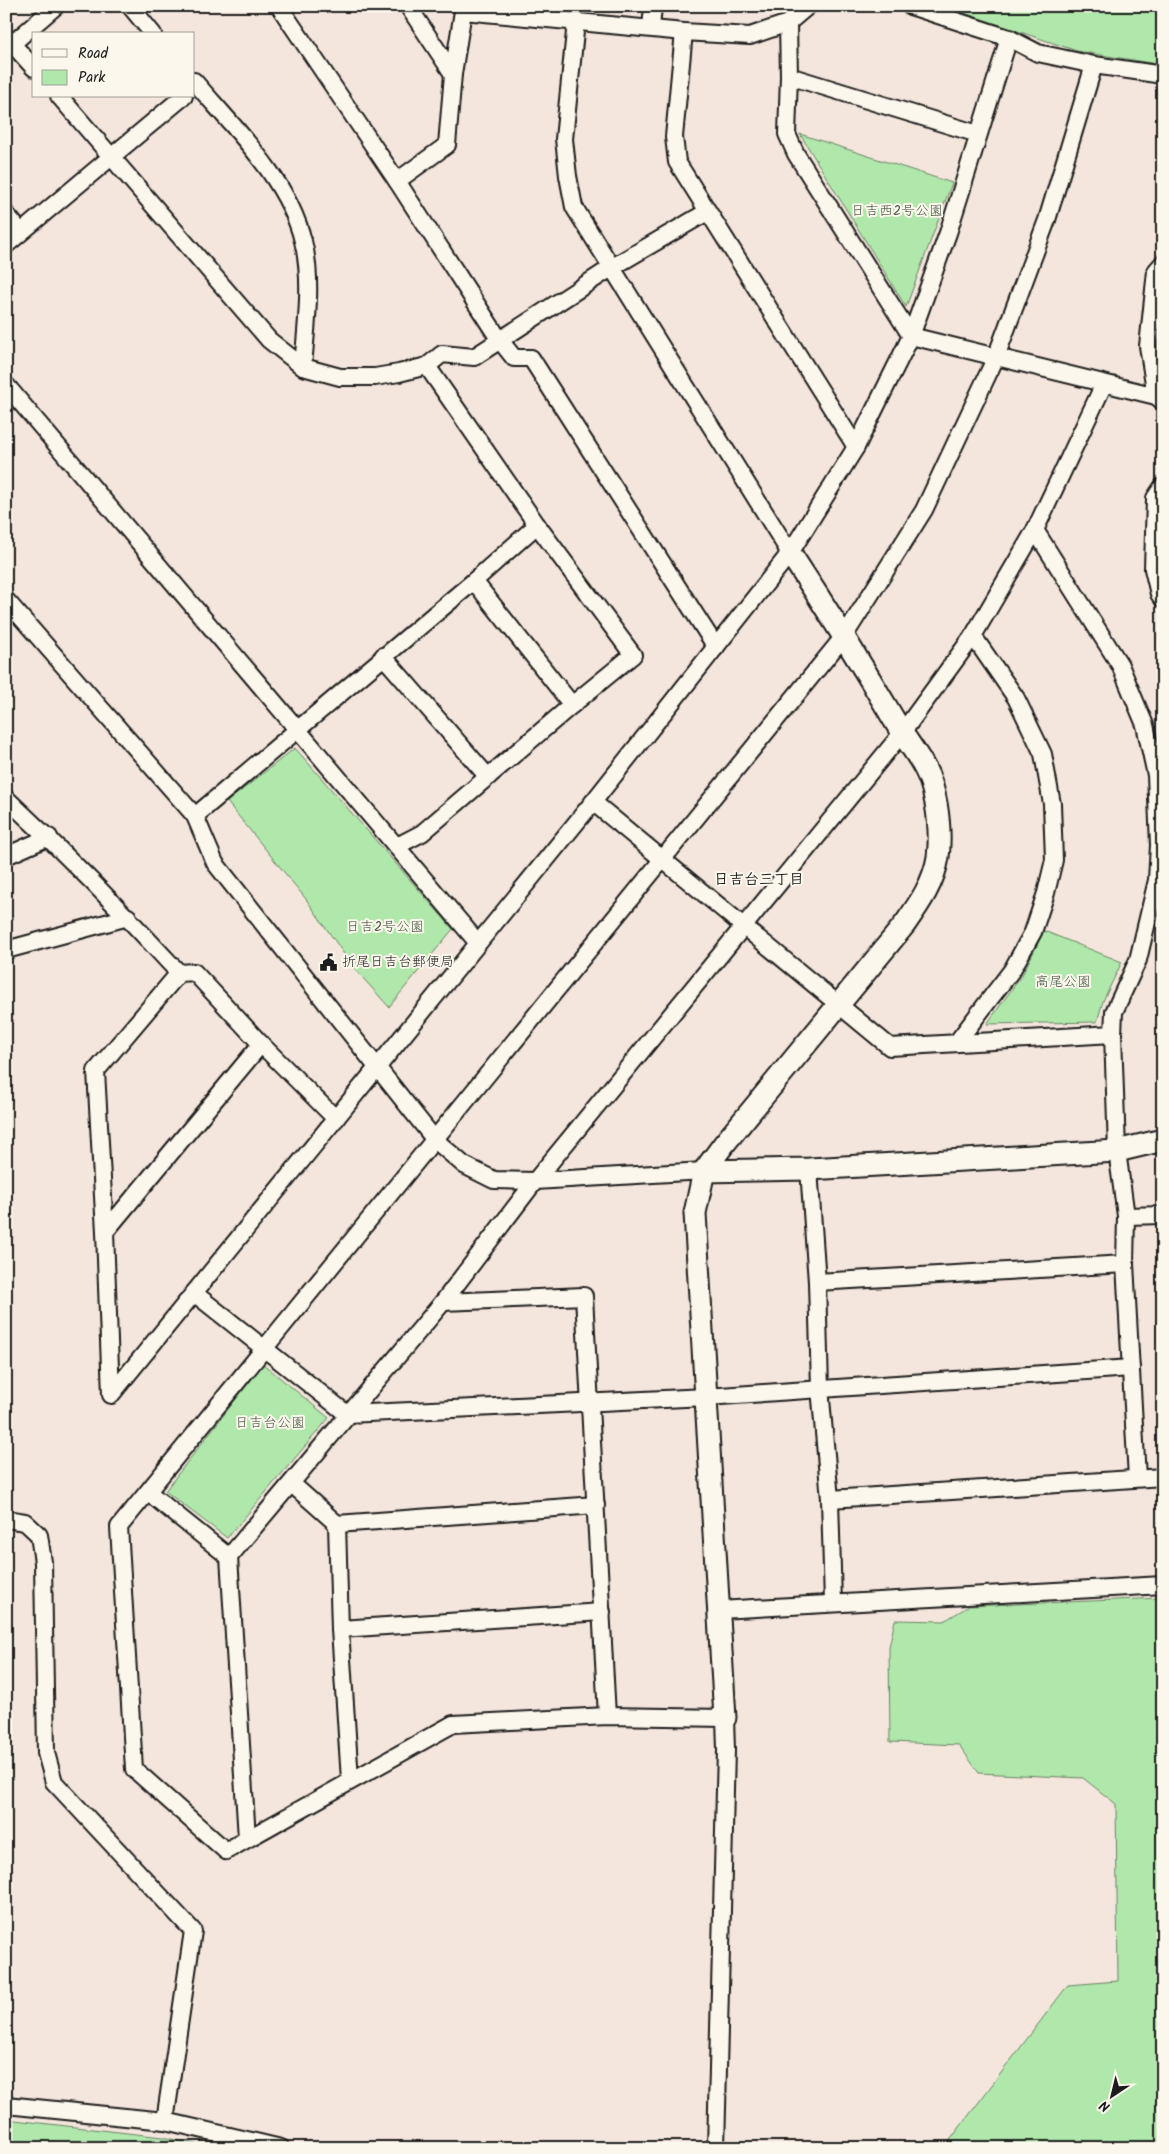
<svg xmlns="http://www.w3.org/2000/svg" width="1169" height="2154" viewBox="0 0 1169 2154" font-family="Kalam,'Klee One',sans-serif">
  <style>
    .green { fill: #b0e8ab; stroke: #668264 }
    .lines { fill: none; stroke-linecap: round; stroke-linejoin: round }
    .minor-casing { stroke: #1c1c1c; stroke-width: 20 }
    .tertiary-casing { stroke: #1c1c1c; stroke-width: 25 }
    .minor { stroke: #fbf7ec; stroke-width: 16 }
    .tertiary { stroke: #fbf7ec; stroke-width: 21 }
    .labels { text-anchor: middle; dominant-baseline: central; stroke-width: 4; stroke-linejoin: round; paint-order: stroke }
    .park-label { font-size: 14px; fill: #485947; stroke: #fbf7ec }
    .poi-label { font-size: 14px; fill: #1c1c1c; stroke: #fbf7ec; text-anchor: start }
    .neighbourhood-label { font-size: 15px; font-weight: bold; fill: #1c1c1c; stroke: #fbf7ec }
  </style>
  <rect width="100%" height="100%" fill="#f5e6dd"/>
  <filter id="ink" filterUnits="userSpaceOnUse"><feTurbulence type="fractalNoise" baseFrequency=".02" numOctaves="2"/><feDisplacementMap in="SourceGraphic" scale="10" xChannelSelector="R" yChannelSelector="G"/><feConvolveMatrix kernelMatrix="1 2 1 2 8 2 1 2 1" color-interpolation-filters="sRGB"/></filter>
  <g filter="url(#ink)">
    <g class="green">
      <path d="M943,6h211l9,9v50l-86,-14z"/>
      <path d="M800,134l152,49 -46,124z"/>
      <path d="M295,748l158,181 -64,78 -36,-40 -47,-68 -79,-97z"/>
      <path d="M1044,931l78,31 -19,39 -6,21 -110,2 35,-49z"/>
      <path d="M263,1364l66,54 -102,120 -62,-47z"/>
      <path d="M1163,1598v550h-219l124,-163 50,-4 -2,-177 -33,-26 -104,-5 -20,-28 -69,-3 -1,-95 6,-27 49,1 25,-15z"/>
      <path d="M6,2119l156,18 51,11h-207z"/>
    </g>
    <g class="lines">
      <defs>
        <g id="minor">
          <path d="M130,6l23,28"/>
          <path d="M279,6l118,175 102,158 15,19h17l185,289"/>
          <path d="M408,6l45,68"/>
          <path d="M910,6l99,32 29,15 56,12 69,10"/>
          <path d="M576,22l-12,117 4,37 6,31 216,346"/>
          <path d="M788,23l1,53 -2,58 9,20 115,182 245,60 7,6"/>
          <path d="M651,28l2,-22"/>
          <path d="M684,32l-10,105 3,25 179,285"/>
          <path d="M6,37l28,31"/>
          <path d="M6,49l50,-43"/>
          <path d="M789,76l189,58"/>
          <path d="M194,81c40,47 94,98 109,160 10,39 3,86 0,126"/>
          <path d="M59,96l210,244 34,27 37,10h35l24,-4 28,-7 15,-12 32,3 137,-89 96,-56"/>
          <path d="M397,181l50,-36 6,-71 10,-63 221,21 66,4 38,-13 20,-17"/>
          <path d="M6,214l15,18"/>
          <path d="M6,245l178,-149"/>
          <path d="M427,366l110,159 96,130 -61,50"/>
          <path d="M6,385l472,558"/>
          <path d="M1156,396l-8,-50 8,-75 7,-8"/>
          <path d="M1163,486l-8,12 -2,71 6,25 4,5"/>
          <path d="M1035,530l85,135 25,60 11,50 3,70 -2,35 -19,80 -24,52 -1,22 4,117 9,65 -1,48 12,214"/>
          <path d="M6,600l189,216 20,47 220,277 29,25 30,15 41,1 169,-10"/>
          <path d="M383,656l105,121"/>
          <path d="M6,798c60,56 117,114 173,175"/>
          <path d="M593,802l297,245 223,-13"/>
          <path d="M195,816l279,-235 63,-56"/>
          <path d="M397,846l25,-13 150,-128 -98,-124"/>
          <path d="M6,856l43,-19"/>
          <path d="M6,950l122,-33"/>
          <path d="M957,1042l55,-72 21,-38 13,-39 8,-33 -2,-56 -9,-50 -27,-56 -43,-62"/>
          <path d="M336,1119l-75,-75 -67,-72 -15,1 -83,98 9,161 6,163 482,-593 197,-249 66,-106 55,-111 37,-103 61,-195"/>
          <path d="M809,1169l8,113 3,106 10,111 3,104"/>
          <path d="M1126,1216l37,-1"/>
          <path d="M105,1232l156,-188"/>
          <path d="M817,1282l308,-18"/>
          <path d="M194,1293l153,121 359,-17 425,-29"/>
          <path d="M443,1302l141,-6 23,420"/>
          <path d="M292,1484l45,40 259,-19"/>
          <path d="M148,1492l81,65"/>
          <path d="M830,1499l333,-22"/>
          <path d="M6,1519l19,3 14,13 4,27 3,191 8,29 139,149 -28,190"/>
          <path d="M337,1524l3,105 10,151"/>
          <path d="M719,1610l444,-25"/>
          <path d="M340,1629l262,-17"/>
          <path d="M247,1838l-18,-281 214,-255 92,-121 367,-448 71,-97 62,-106 69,-146"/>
          <path d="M6,2105l159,16 116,27"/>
          <path d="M716,2148l10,-398 -1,-32 -118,-2 -154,8 -227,127 -92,-82 -15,-242 726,-892 79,-125 72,-153 51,-137 47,-155"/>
        </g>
        <g id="tertiary">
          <path d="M704,1171l105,-2 308,-18 46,-11"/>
          <path d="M725,1718l-30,-505 9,-42 20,-27 181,-220c14,-20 29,-41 33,-67 3,-22 0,-50 -6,-71 -7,-24 -24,-42 -36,-63 -34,-58 -69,-114 -106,-170"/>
        </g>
      </defs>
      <use href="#minor" class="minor-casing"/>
      <use href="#tertiary" class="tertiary-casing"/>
      <use href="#minor" class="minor"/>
      <use href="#tertiary" class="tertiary"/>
    </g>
  </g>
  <defs>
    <symbol id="civic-bare" viewBox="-9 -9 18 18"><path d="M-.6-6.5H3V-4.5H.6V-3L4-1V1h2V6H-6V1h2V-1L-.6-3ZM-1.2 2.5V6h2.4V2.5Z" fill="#1c1c1c" stroke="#fbf7ec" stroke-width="2.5" paint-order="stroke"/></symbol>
  </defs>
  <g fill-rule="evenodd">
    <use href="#civic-bare" x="316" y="950" width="25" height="25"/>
  </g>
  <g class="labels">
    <g class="park-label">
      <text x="897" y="211">日吉西2号公園</text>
      <text x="385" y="927">日吉2号公園</text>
      <text x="1063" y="982">高尾公園</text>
      <text x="270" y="1423">日吉台公園</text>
    </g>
    <g class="poi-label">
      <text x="342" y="962">折尾日吉台郵便局</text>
    </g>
    <g class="neighbourhood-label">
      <text x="759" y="880">日吉台三丁目</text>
    </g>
  </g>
  <rect width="1169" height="2154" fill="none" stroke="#fbf7ec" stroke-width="25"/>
  <rect x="12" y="12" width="1144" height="2129" fill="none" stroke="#1c1c1c" stroke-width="2" filter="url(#ink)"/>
  <rect x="32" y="32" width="162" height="65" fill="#fbf7ec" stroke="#a29f99"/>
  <rect x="42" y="49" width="25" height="8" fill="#fbf7ec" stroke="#a29f99"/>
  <text x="78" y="58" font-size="15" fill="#1c1c1c">Road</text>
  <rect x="42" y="70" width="25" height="15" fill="#b0e8ab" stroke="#a29f99"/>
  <text x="78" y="82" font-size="15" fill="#1c1c1c">Park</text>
  <g transform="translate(1112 2096) rotate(215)" stroke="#fbf7ec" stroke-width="4" paint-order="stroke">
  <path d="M0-4L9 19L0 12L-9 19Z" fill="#1c1c1c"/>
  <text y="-8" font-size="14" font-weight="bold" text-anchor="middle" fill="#1c1c1c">N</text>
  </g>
</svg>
